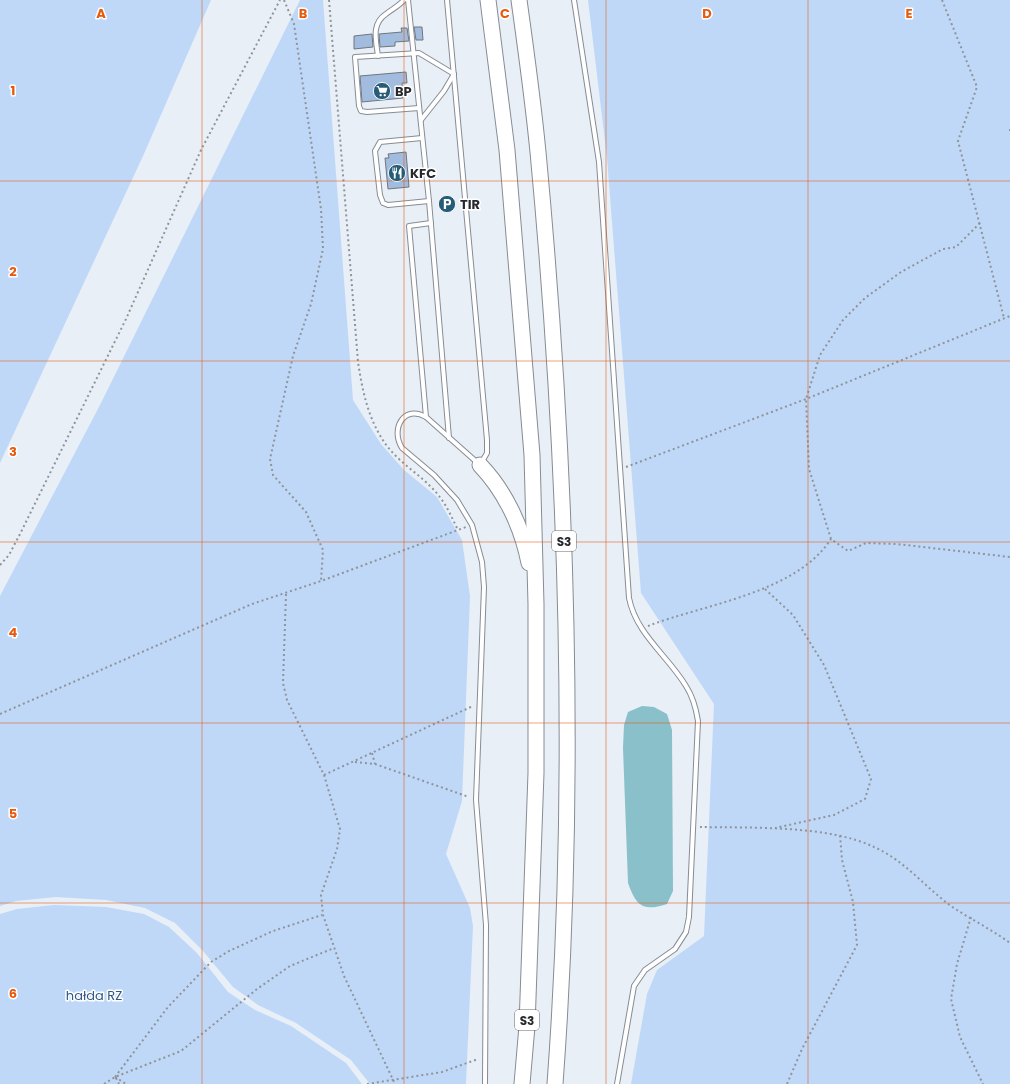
<svg xmlns="http://www.w3.org/2000/svg" width="1010" height="1084" viewBox="0 0 1010 1084" font-family="Poppins,sans-serif">
  <style>
    .green { fill: #bfd8f7 }
    .water { fill: #8ac0c9 }
    .building { fill: #a1bcde; stroke: #70767c }
    .lines { fill: none; stroke-linecap: round; stroke-linejoin: round }
    .lane-casing { stroke: #878c94; stroke-width: 6 }
    .highway-casing { stroke: #878c94; stroke-width: 17 }
    .path { stroke: #90949a; stroke-width: 2; stroke-dasharray: 2 3; stroke-linecap: butt }
    .lane { stroke: #fff; stroke-width: 4 }
    .highway { stroke: #fff; stroke-width: 15 }
    .grid { fill: none; stroke: #e8590c; stroke-width: 1; stroke-opacity: 0.55 }
    .labels { text-anchor: middle; dominant-baseline: central; stroke-width: 3; stroke-linejoin: round; paint-order: stroke }
    .shield { fill: #fff; stroke: #68696b; stroke-width: 1 }
    .shield-label { font-size: 12px; font-weight: bold; fill: #27292c }
    .poi-label { font-size: 13px; font-weight: bold; fill: #27292c; stroke: #fff; text-anchor: start }
    .park-label { font-size: 13px; fill: #325886; stroke: #fff }
    .grid-label { font-size: 13px; text-anchor: middle; font-weight: bold; fill: #e8590c; stroke: #fff; stroke-width: 3; stroke-linejoin: round; paint-order: stroke }
  </style>
  <rect width="100%" height="100%" fill="#e8eff7"/>
  <g class="green">
    <path d="M0,0h211l-68,156 -143,307z"/>
    <path d="M300,0h23l30,400 28,44 23,26 33,27 25,43 8,56 -8,205 -16,53 24,54 3,18 -7,158h-96l-19,-24 -55,-37 -38,-18 -25,-18 -30,-36 -28,-28 -30,-15 -39,-8 -50,-3 -40,4 -16,5v-310l101,-193z"/>
    <path d="M588,0h422v1084h-379l16,-90 10,-24 47,-34 10,-232 -73,-111 -34,-435z"/>
    <path d="M54,905l52,2 38,7 25,13 28,26 31,39 27,18 36,16 55,37 16,21h-362v-170l17,-5z"/>
  </g>
  <path class="water" d="M642,706l12,1 13,7 5,16 1,161 -6,13c-24,8 -31,2 -39,-21l-5,-135 1,-23 4,-13z"/>
  <g class="building">
    <path d="M414,27h8l1,13h-7z"/>
    <path d="M401,28h6l2,13 -14,1v4l-15,1 -1,-13 23,-2z"/>
    <path d="M372,34l1,13 -19,2v-13z"/>
    <path d="M406,72l1,11h-5l1,15 -41,4 -2,-26z"/>
    <path d="M406,152l3,35 -21,2 -3,-31h4l-1,-4z"/>
  </g>
  <g class="lines">
    <defs>
      <g id="lane">
        <path d="M408,0l21,201 20,237"/>
        <path d="M574,0l25,162 30,436c7,36 39,58 57,88 7,11 10,22 12,35l-9,196 -3,15 -11,17 -30,21 -11,16 -17,98"/>
        <path d="M378,56c-2,-16 -7,-32 8,-42 6,-5 13,-8 18,-14"/>
        <path d="M419,108l-52,4 -6,-1 -2,-5 -4,-49 64,-4 35,21 -10,17 -23,29"/>
        <path d="M422,138l-42,4 -5,9 5,44 3,8 5,2 41,-4"/>
        <path d="M431,223l-22,3 17,191 54,48 7,-12v-13l-40,-440"/>
        <path d="M426,417c-22,-13 -36,12 -24,31l32,27 23,25 15,25 10,37 2,25 -8,213 10,125 -1,159"/>
      </g>
      <g id="highway">
        <path d="M488,0l19,150 25,305 4,149v169l-9,253 -5,58"/>
        <path d="M519,0c7,50 14,101 19,152 29,309 40,621 17,932"/>
        <path d="M480,465c25,26 42,62 49,98"/>
      </g>
    </defs>
    <use href="#lane" class="lane-casing"/>
    <use href="#highway" class="highway-casing"/>
    <g class="path">
      <path d="M284,0l10,24 27,185 2,40 -12,55 -18,52 -23,103 3,16 33,37 17,38 -2,31"/>
      <path d="M329,0l29,362c4,26 9,52 23,75 14,25 41,37 58,59 8,10 13,22 19,34"/>
      <path d="M942,0l35,87 -19,54 46,177"/>
      <path d="M1010,129v3"/>
      <path d="M980,223l-24,24 -13,2 -42,23 -36,26 -22,22 -23,35 -14,44 3,70 22,70 17,12 18,-8 31,1 113,13"/>
      <path d="M626,467l180,-68 204,-83"/>
      <path d="M0,565l9,-10 11,-21 106,-215 75,-169 79,-150"/>
      <path d="M765,589l28,26 31,50 47,114 -6,20 -31,16 -59,13"/>
      <path d="M286,594l-3,89 4,17 37,75 16,54 -3,20 -16,46 2,20 21,61 51,108"/>
      <path d="M648,626c57,-22 148,-33 183,-87"/>
      <path d="M0,714l252,-110 69,-23 145,-54"/>
      <path d="M372,753l3,11"/>
      <path d="M355,762l20,2 94,33"/>
      <path d="M324,775l149,-69"/>
      <path d="M700,827c51,1 128,-2 174,20 30,13 51,40 77,59 19,13 40,23 59,37"/>
      <path d="M971,917l-14,47 -6,35 9,38 23,47"/>
      <path d="M115,1077l53,-70 43,-45 18,-11 44,-20 49,-16"/>
      <path d="M115,1077l11,7"/>
      <path d="M116,1078l3,6"/>
      <path d="M104,1084l11,-7 66,-26 76,-62 33,-23 44,-18"/>
      <path d="M367,1084l75,-12 36,-13"/>
      <path d="M787,1084l15,-35 55,-104 -4,-43 -11,-42 -2,-25"/>
    </g>
    <use href="#lane" class="lane"/>
    <use href="#highway" class="highway"/>
  </g>
  <path class="grid" d="M202,0v1084M404,0v1084M606,0v1084M808,0v1084M0,181h1010M0,361h1010M0,542h1010M0,723h1010M0,903h1010"/>
  <defs>
    <symbol id="supermarket-disc" viewBox="-11 -11 22 22"><circle r="9.5" fill="#265c77" stroke="#fff"/><path d="M-6-5.5h2.5l.6 2H6L4.5 2H-2.5L-4.4-4H-6ZM-1.5 3.2a1.3 1.3 0 1 0 .1 0ZM3 3.2a1.3 1.3 0 1 0 .1 0Z" fill="#fff"/></symbol>
    <symbol id="restaurant-disc" viewBox="-11 -11 22 22"><circle r="9.5" fill="#265c77" stroke="#fff"/><path d="M-5-6h1v4h1v-4h1v4h1v-4h1v5L-1.5 .5V6h-2V.5L-5-1ZM5-6V6H3V1.5H1.5Q1.5-4 5-6Z" fill="#fff"/></symbol>
    <symbol id="parking-disc" viewBox="-11 -11 22 22"><circle r="9.5" fill="#265c77" stroke="#fff"/><path d="M-3.5-5.5H1a3.5 3.5 0 0 1 0 7H-1V5.5H-3.5ZM-1-3.4V-.6H.8a1.4 1.4 0 0 0 0-2.8Z" fill="#fff"/></symbol>
  </defs>
  <g fill-rule="evenodd">
    <use href="#supermarket-disc" x="372" y="81" width="20" height="20"/>
    <use href="#restaurant-disc" x="387" y="163" width="20" height="20"/>
    <use href="#parking-disc" x="437" y="194" width="20" height="20"/>
  </g>
  <g class="labels">
    <g class="shield">
      <rect x="552" y="531" width="24" height="20" rx="3"/>
      <rect x="515" y="1010" width="24" height="20" rx="3"/>
    </g>
    <g class="shield-label">
      <text x="564" y="541">S3</text>
      <text x="527" y="1020">S3</text>
    </g>
    <g class="poi-label">
      <text x="395" y="91">BP</text>
      <text x="410" y="173">KFC</text>
      <text x="460" y="204">TIR</text>
    </g>
    <g class="park-label">
      <text x="94" y="995">hałda RZ</text>
    </g>
  </g>
  <g class="grid-label">
    <text x="101" y="18">A</text>
    <text x="303" y="18">B</text>
    <text x="505" y="18">C</text>
    <text x="707" y="18">D</text>
    <text x="909" y="18">E</text>
    <text x="13" y="95">1</text>
    <text x="13" y="276">2</text>
    <text x="13" y="456">3</text>
    <text x="13" y="637">4</text>
    <text x="13" y="818">5</text>
    <text x="13" y="998">6</text>
  </g>
</svg>
